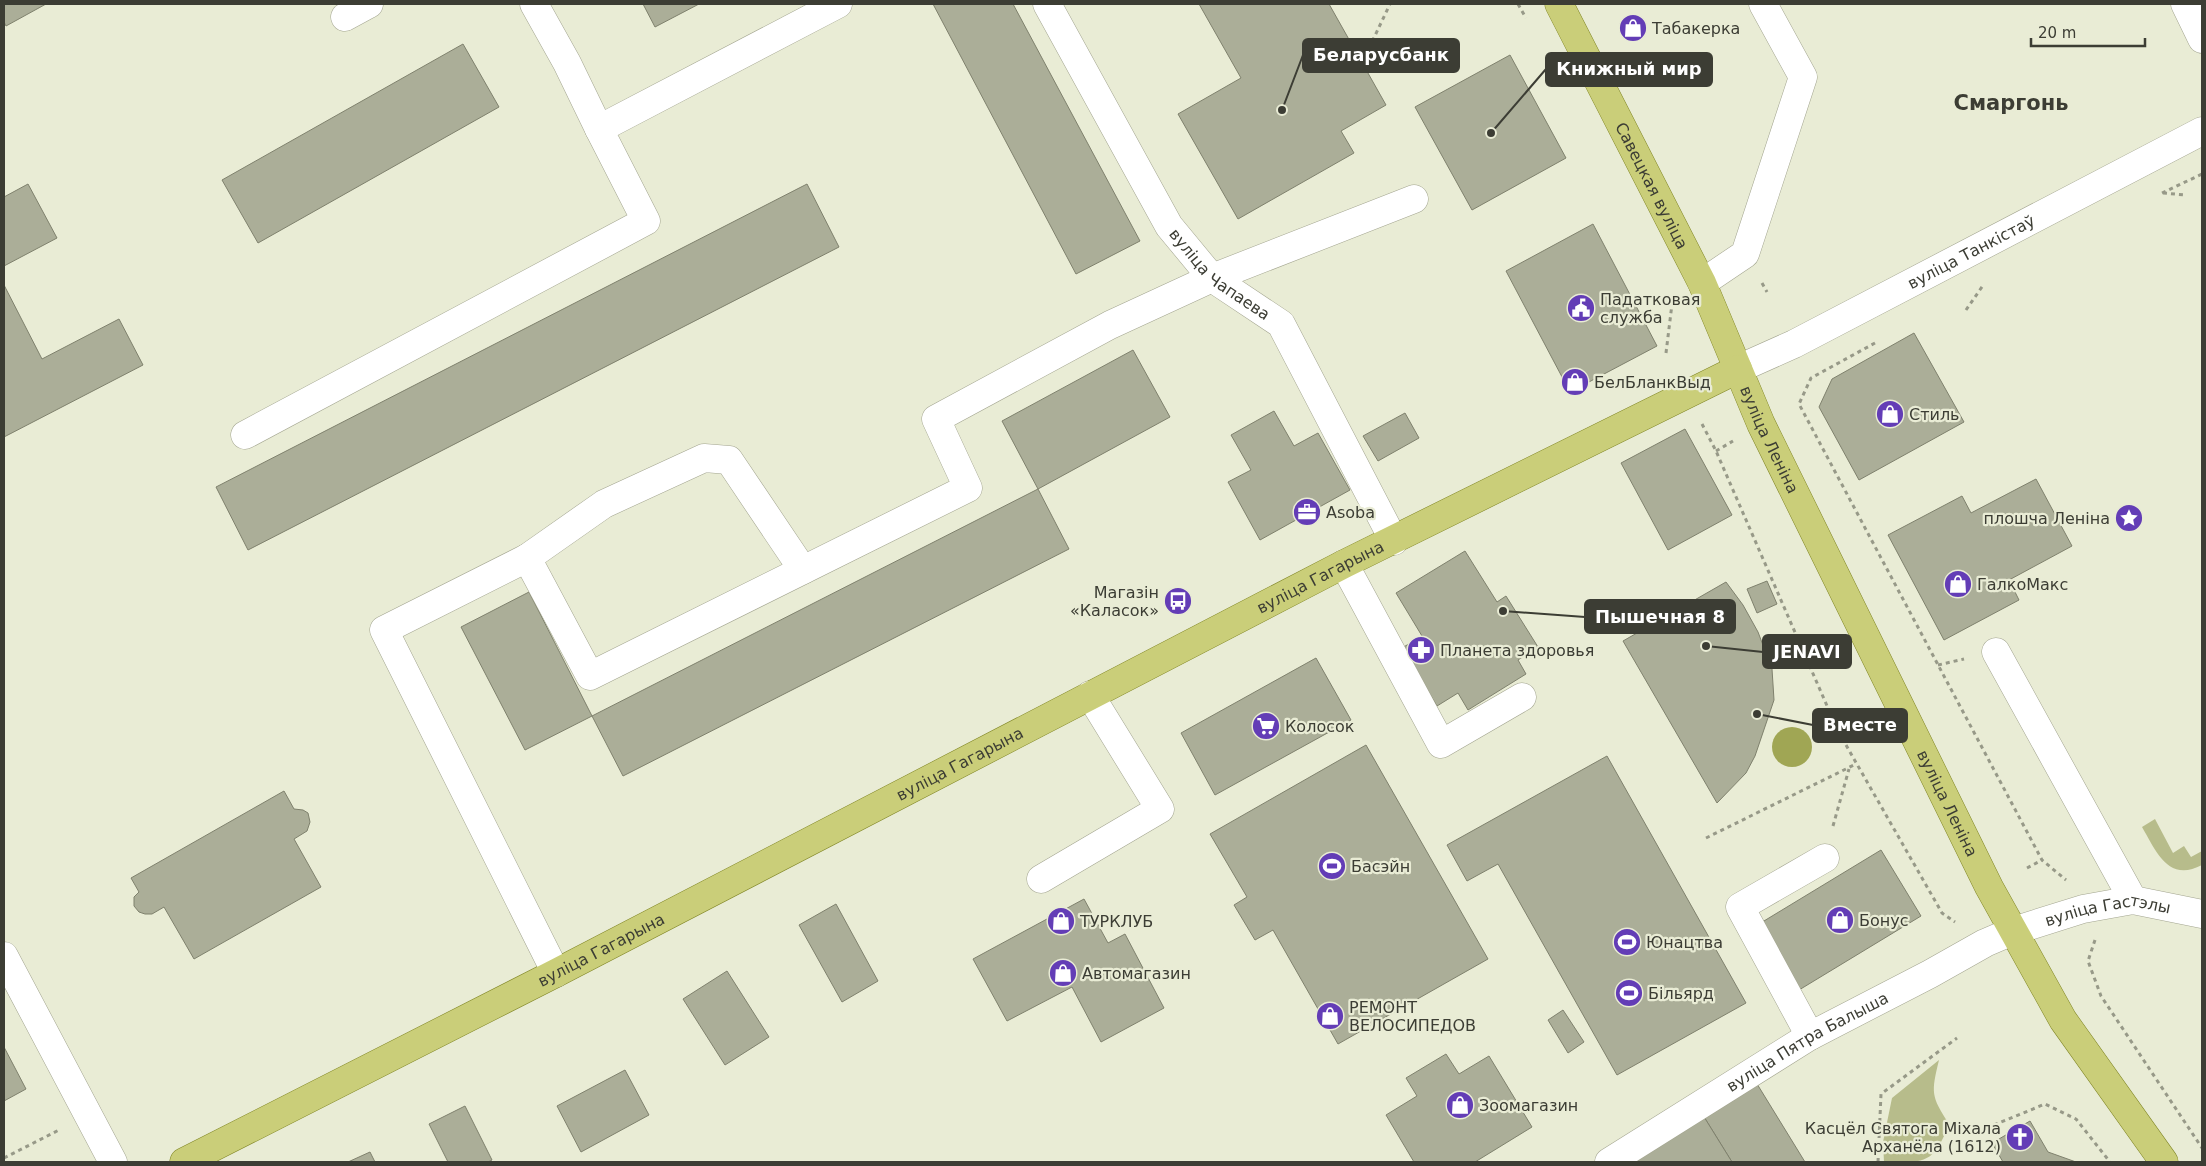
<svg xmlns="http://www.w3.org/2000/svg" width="2206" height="1166" viewBox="0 0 2206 1166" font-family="'DejaVu Sans',sans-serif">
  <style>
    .green { fill: #b7bc8b }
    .water { fill: #a0a654 }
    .building { fill: #abae98; stroke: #7f816d }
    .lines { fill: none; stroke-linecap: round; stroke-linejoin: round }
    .minor-casing { stroke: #a3a590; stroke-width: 29 }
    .major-casing { stroke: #818626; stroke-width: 29 }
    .path { stroke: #979988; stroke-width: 3; stroke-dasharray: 4 4; stroke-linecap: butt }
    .minor { stroke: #fff; stroke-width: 28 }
    .major { stroke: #cace79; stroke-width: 28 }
    .labels { text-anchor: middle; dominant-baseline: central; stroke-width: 4.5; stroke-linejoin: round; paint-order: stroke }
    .poi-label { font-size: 16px; fill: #3c3d34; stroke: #e9ecd5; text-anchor: start }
    .street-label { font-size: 16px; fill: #3c3d34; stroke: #e9ecd5 }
    .district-label { font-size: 21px; font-weight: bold; fill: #3c3d34; stroke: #e9ecd5 }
    .leader { fill: none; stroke: #3c3d34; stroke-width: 2 }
    .callout-dot { fill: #3c3d34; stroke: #e9ecd5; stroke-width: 2 }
    .callout { fill: #3c3d34; stroke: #3c3d34; stroke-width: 2 }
    .callout-label { font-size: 18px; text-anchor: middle; font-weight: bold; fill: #fff }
  </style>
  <rect width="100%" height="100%" fill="#e9ecd5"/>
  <g class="green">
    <path d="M2155,819l18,34 11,-7 7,11 11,-6v14c-34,18 -46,-14 -60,-38z"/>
    <path d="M1939,1060c-8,33 -8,36 10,64 -16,41 -23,38 -65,38l-1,-20 9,-44z"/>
  </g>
  <circle class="water" cx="1792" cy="747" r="20"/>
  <g class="building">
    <path d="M4,4h42l-40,22 -2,-4z"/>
    <path d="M643,4h56l-44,23z"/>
    <path d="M933,4h80l127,237 -64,33z"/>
    <path d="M1199,4h130l57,101 -45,26 13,22 -116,66 -60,-105 63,-36z"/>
    <path d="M463,44l36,63 -241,136 -36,-63z"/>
    <path d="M1510,55l56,103 -94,52 -57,-103z"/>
    <path d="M28,184l29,54 -53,28v-69z"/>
    <path d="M807,184l32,63 -591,303 -32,-63z"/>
    <path d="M1593,224l64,122 -87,46 -64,-121z"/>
    <path d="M4,285l38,74 77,-40 24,46 -139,72z"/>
    <path d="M1914,333l50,89 -105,58 -40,-73 13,-28z"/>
    <path d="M1133,350l37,67 -132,72 -36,-68z"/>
    <path d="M1274,411l20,35 24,-13 32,57 -90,50 -32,-58 23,-12 -20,-35z"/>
    <path d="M1405,413l14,25 -41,23 -15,-25z"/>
    <path d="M1685,429l47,86 -64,35 -47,-87z"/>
    <path d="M2036,479l36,67 -63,34 10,20 -75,40 -56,-105 74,-39 9,17z"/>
    <path d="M1038,489l31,60 -446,227 -31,-60z"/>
    <path d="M1465,551l32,51 9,-6 32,51 -20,13 8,14 -58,36 -10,-17 -21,13 -35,-58 20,-12 -26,-43z"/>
    <path d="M1767,581l10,23 -20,9 -10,-24z"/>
    <path d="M1726,582l17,23 15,27 14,37 2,31 -19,56 -9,17 -29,30 -94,-162z"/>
    <path d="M529,592l63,124 -67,34 -64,-123z"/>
    <path d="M1316,658l35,62 -136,75 -34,-62z"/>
    <path d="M1366,745l122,214 -150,85 -65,-114 -18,10 -21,-35 13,-8 -37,-63z"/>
    <path d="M1607,756l139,247 -129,72 -119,-211 -31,17 -20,-36z"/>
    <path d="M284,791l10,18 9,1 5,3 2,9 -3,9 -13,8 27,48 -127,72 -30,-52 -12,7h-7l-6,-2 -5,-6v-9l5,-5 -8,-14z"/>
    <path d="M1881,850l40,66 -122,74 -40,-66z"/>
    <path d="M1084,899l24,44 17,-9 39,74 -63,34 -29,-55 -65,34 -34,-62z"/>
    <path d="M836,904l42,77 -36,21 -43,-77z"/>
    <path d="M727,971l42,66 -44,28 -42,-66z"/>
    <path d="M1563,1010l21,32 -16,11 -20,-33z"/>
    <path d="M4,1047l22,42 -22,12z"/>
    <path d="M1446,1054l13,20 30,-18 43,71 -57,35h-61l-28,-47 31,-19 -11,-18z"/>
    <path d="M625,1070l24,45 -68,37 -24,-46z"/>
    <path d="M1754,1079l51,83h-73l-31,-50z"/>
    <path d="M465,1106l27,54 -4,2h-40l-19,-38z"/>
    <path d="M1701,1112l31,50h-115z"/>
    <path d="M2030,1121l18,31 28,10h-73l-11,-19z"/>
    <path d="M370,1152l5,10h-27z"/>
  </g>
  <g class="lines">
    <defs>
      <g id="minor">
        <path d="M534,4l33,59 32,66"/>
        <path id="s1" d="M1047,4l122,222 43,52 69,46 113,217"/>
        <path d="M2185,4l17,35"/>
        <path d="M345,17l24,-13"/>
        <path d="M1702,283l43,-29 58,-177 -40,-73"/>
        <path id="s2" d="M1738,369l56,-25 408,-213"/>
        <path d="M245,435l401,-214 -47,-92 239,-125"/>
        <path d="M527,558l77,-54 100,-46 25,2 74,110"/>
        <path d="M1344,564l97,180 81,-47"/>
        <path d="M1996,652l137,248"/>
        <path d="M1041,879l119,-70 -70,-114"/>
        <path d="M4,956l109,206"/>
        <path d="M556,973l-172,-343 143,-72 63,118 378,-188 -32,-69 174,-94 102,-47 202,-79"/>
        <path d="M1810,1036l-70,-129 85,-49"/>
        <path id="s3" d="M1609,1162l201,-126 120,-62 55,-31 28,-12 70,-22 50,-9 69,14"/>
      </g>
      <g id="major">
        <path id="s4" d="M1559,4l143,279 59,141 228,463 74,133 101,142"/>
        <path id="s5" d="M184,1162l372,-189 788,-409 394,-195"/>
      </g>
    </defs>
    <use href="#minor" class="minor-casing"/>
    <use href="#major" class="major-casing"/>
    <g class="path">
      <path d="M1518,4l8,14"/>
      <path d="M1362,63l28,-59"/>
      <path d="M2162,193l40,-19"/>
      <path d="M2163,193l23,2"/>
      <path d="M1762,283l5,9"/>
      <path d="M1966,310l18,-26"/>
      <path d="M1875,343l-64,35 -12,26 243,456 24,20"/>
      <path d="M1666,353l6,-49"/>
      <path d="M1702,424l14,27 122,280 104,182 13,9"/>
      <path d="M1716,451l17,-10"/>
      <path d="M1938,665l26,-6"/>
      <path d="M1838,731l28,-15"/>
      <path d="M1833,826l16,-57"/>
      <path d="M1706,838l150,-74"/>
      <path d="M2027,868l15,-8"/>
      <path d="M2095,940l-7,21 13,35 101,152"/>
      <path d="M1994,1125l51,-21 31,15 34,43"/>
      <path d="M4,1158l55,-28"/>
      <path d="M1878,1162l3,-68 76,-56"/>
    </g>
    <use href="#minor" class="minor"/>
    <use href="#major" class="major"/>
  </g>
  <defs>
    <symbol id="shop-disc" viewBox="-11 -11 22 22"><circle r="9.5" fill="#633db6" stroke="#e9ecd5"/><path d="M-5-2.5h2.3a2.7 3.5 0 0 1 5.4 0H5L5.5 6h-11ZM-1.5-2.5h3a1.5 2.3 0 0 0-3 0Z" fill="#fff"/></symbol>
    <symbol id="civic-disc" viewBox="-11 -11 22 22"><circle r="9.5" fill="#633db6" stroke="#e9ecd5"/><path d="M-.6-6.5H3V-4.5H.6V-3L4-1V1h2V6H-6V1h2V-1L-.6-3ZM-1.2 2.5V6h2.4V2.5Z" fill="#fff"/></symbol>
    <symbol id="office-disc" viewBox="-11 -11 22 22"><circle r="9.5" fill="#633db6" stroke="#e9ecd5"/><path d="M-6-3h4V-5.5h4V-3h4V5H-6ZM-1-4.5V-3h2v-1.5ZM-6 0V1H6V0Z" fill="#fff"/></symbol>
    <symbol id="sight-disc" viewBox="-11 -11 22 22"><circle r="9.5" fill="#633db6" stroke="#e9ecd5"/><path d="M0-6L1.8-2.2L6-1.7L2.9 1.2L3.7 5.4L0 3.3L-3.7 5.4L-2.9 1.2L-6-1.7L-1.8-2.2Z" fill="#fff"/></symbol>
    <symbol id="bus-disc" viewBox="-11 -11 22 22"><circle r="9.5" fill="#633db6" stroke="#e9ecd5"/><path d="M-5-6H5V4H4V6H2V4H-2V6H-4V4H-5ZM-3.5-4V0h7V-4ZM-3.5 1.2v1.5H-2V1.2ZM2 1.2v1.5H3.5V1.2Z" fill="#fff"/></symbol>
    <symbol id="pharmacy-disc" viewBox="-11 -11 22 22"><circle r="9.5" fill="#633db6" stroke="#e9ecd5"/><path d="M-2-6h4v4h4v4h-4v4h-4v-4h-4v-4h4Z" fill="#fff"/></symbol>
    <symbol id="supermarket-disc" viewBox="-11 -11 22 22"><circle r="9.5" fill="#633db6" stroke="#e9ecd5"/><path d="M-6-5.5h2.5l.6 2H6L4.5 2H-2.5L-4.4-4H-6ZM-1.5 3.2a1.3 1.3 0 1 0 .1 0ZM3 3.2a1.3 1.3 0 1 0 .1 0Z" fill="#fff"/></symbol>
    <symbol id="stadium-disc" viewBox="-11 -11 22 22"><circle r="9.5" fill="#633db6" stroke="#e9ecd5"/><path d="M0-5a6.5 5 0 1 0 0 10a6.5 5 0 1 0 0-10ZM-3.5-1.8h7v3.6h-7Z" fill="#fff"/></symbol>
    <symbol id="church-disc" viewBox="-11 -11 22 22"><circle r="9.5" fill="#633db6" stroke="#e9ecd5"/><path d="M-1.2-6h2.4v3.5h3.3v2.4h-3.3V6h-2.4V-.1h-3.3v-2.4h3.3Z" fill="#fff"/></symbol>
  </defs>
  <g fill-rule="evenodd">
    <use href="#shop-disc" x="1617" y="12" width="32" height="32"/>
    <use href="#civic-disc" x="1565" y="292" width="32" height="32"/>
    <use href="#shop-disc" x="1559" y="366" width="32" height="32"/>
    <use href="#shop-disc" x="1874" y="398" width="32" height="32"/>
    <use href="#office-disc" x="1291" y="496" width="32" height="32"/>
    <use href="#sight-disc" x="2113" y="502" width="32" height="32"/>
    <use href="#shop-disc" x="1942" y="568" width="32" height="32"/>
    <use href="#bus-disc" x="1162" y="585" width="32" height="32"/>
    <use href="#pharmacy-disc" x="1405" y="634" width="32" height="32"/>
    <use href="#supermarket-disc" x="1250" y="710" width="32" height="32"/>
    <use href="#stadium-disc" x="1316" y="850" width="32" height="32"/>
    <use href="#shop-disc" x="1824" y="904" width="32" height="32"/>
    <use href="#shop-disc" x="1045" y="905" width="32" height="32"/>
    <use href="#stadium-disc" x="1611" y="926" width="32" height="32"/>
    <use href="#shop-disc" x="1047" y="957" width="32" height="32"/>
    <use href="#stadium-disc" x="1613" y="977" width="32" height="32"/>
    <use href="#shop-disc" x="1314" y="1000" width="32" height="32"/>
    <use href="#shop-disc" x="1444" y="1089" width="32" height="32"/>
    <use href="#church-disc" x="2004" y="1121" width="32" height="32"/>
  </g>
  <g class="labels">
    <g class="poi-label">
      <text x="1652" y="28">Табакерка</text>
      <text x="1600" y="299">Падатковая<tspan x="1600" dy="18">служба</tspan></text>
      <text x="1594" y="382">БелБланкВыд</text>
      <text x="1909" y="414">Стиль</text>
      <text x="1326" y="512">Asoba</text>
      <text x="2110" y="518" text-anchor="end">плошча Леніна</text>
      <text x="1977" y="584">ГалкоМакс</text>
      <text x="1159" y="592" text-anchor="end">Магазін<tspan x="1159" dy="18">«Каласок»</tspan></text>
      <text x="1440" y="650">Планета здоровья</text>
      <text x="1285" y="726">Колосок</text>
      <text x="1351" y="866">Басэйн</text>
      <text x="1859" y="920">Бонус</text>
      <text x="1080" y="921">ТУРКЛУБ</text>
      <text x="1646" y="942">Юнацтва</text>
      <text x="1082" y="973">Автомагазин</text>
      <text x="1648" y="993">Більярд</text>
      <text x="1349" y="1007">РЕМОНТ<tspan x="1349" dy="18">ВЕЛОСИПЕДОВ</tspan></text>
      <text x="1479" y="1105">Зоомагазин</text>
      <text x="2001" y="1128" text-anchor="end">Касцёл Святога Міхала<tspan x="2001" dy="18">Арханёла (1612)</tspan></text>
    </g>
    <g class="street-label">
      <text stroke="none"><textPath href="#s4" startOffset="204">Савецкая вуліца</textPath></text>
      <text stroke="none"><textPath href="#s2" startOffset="261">вуліца Танкістаў</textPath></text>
      <text stroke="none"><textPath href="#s1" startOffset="324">вуліца Чапаева</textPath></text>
      <text stroke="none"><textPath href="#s4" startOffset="484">вуліца Леніна</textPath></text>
      <text stroke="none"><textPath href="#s5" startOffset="1278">вуліца Гагарына</textPath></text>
      <text stroke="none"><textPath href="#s5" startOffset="872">вуліца Гагарына</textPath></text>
      <text stroke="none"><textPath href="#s4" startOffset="889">вуліца Леніна</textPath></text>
      <text stroke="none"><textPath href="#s3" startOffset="564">вуліца Гастэлы</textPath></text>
      <text stroke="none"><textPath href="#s5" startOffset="468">вуліца Гагарына</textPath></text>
      <text stroke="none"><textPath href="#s3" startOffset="232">вуліца Пятра Балыша</textPath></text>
    </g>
    <g class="district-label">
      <text x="2011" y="103">Смаргонь</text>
    </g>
  </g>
  <path class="leader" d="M1282 110L1303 55M1491 133L1546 69M1503 611L1585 617M1706 646L1763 652M1757 714L1813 725"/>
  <g class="callout-dot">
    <circle cx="1282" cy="110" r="5"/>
    <circle cx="1491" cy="133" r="5"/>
    <circle cx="1503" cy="611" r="5"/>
    <circle cx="1706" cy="646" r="5"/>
    <circle cx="1757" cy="714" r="5"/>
  </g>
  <g class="callout">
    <rect x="1303" y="39" width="156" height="33" rx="5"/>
    <rect x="1546" y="53" width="166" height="33" rx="5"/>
    <rect x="1585" y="600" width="150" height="33" rx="5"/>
    <rect x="1763" y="635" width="88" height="33" rx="5"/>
    <rect x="1813" y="709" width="94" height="33" rx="5"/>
  </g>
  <g class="callout-label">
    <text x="1381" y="61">Беларусбанк</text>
    <text x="1629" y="75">Книжный мир</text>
    <text x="1660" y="623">Пышечная 8</text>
    <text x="1807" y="658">JENAVI</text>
    <text x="1860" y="731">Вместе</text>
  </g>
  <rect width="2206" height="1166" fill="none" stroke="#3c3d34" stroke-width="10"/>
  <path d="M2031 38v8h114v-8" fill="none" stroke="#3c3d34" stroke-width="2.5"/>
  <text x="2038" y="38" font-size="15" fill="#3c3d34" stroke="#e9ecd5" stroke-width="4" paint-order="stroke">20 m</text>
</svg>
